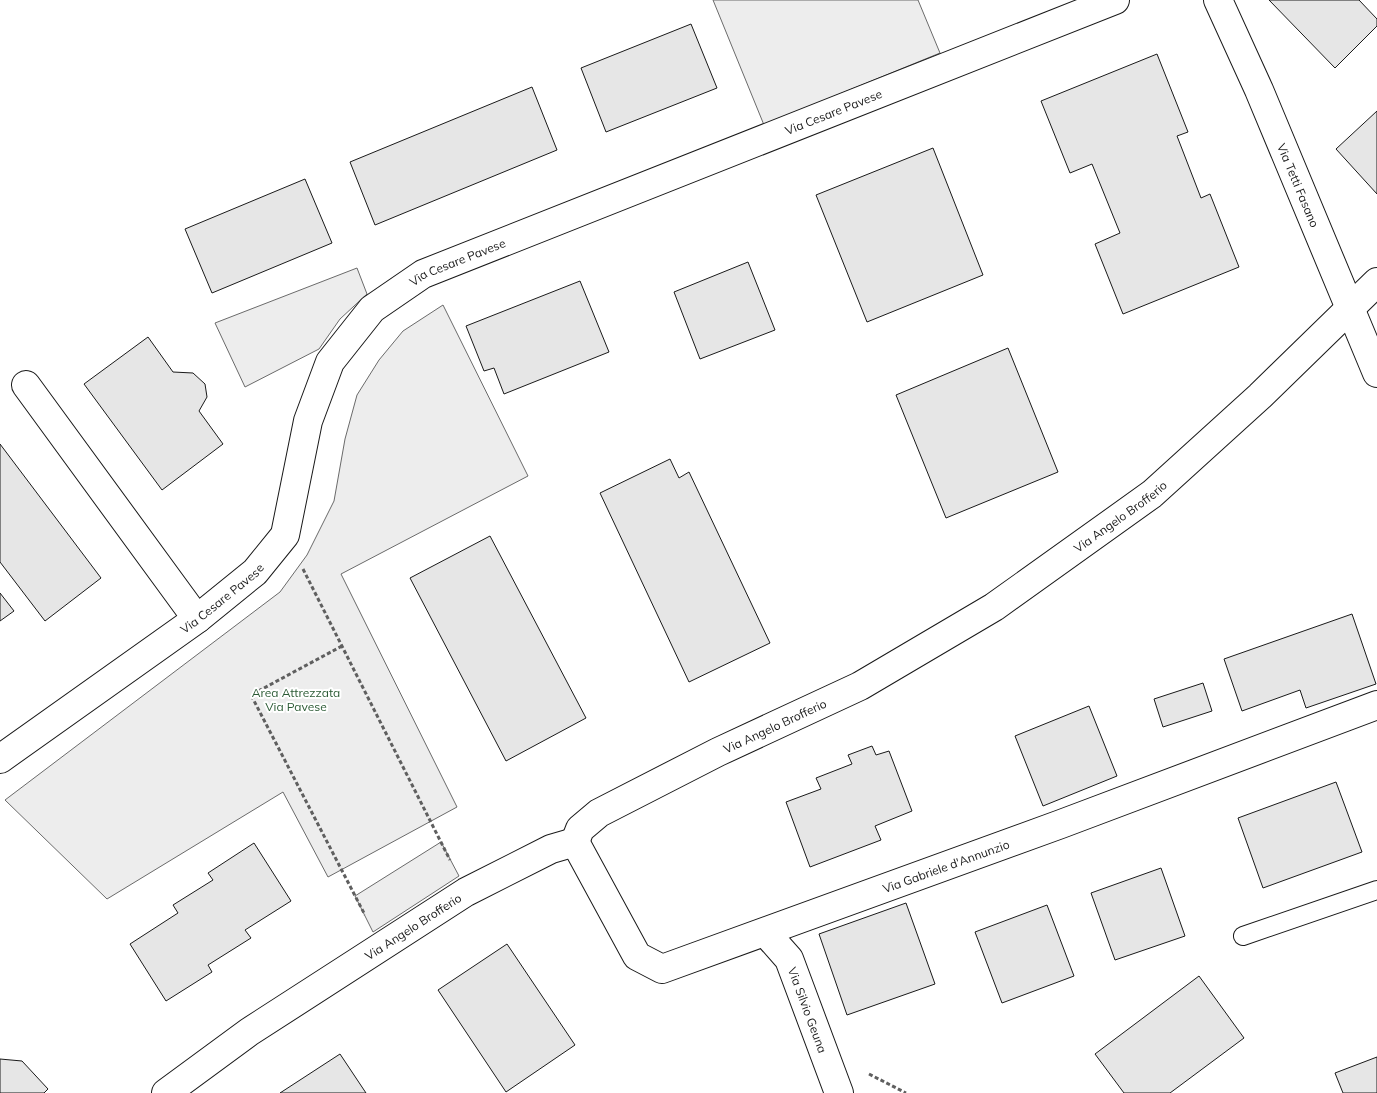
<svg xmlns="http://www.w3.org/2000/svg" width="1377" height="1093" viewBox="0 0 1377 1093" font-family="Mulish,sans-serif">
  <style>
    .built { fill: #ededed; stroke: #6a6a6a }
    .building { fill: #e6e6e6; stroke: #1a1a1a }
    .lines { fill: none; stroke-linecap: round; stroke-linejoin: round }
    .lane-casing { stroke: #1a1a1a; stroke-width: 20 }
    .street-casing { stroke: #1a1a1a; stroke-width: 30 }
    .path { stroke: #5f5f5f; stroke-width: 3; stroke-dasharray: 4 2.5; stroke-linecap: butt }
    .lane { stroke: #fff; stroke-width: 18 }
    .street { stroke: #fff; stroke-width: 28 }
    .labels { text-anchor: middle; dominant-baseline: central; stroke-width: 4; stroke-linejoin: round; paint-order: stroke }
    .street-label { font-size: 12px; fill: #1a1a1a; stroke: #fff }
    .park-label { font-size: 12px; fill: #2b5a34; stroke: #fff }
  </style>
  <rect width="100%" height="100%" fill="#fff"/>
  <g class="built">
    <path d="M713,0h205l22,53 -176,72z"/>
    <path d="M357,268l10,26 -27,25 -21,30 -74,38 -30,-64z"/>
    <path d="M443,305l85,171 -187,98 116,233 -129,70 -45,-85 -176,107 -102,-99 275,-208 27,-37 27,-54 11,-62 12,-44 22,-35 24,-29z"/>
    <path d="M441,842l18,34 -86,56 -18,-36z"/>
  </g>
  <g class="building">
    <path d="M1269,0h90l18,19v7l-42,42z"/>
    <path d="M691,24l26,64 -111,44 -25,-64z"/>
    <path d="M1157,54l31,78 -11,4 24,62 9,-4 29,73 -116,47 -28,-70 25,-11 -28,-69 -22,9 -29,-72z"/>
    <path d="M532,87l25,63 -182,75 -25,-63z"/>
    <path d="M1377,111v83l-41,-45z"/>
    <path d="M933,148l50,127 -116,47 -51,-127z"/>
    <path d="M305,179l27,64 -120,50 -27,-64z"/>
    <path d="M748,262l27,68 -75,29 -26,-67z"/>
    <path d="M580,281l29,71 -105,42 -10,-26 -10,3 -18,-45z"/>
    <path d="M148,337l25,35 20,1 12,11 2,13 -8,14 24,33 -61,46 -78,-106z"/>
    <path d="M1008,348l50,124 -112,46 -50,-123z"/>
    <path d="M0,444l101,134 -56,43 -45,-59z"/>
    <path d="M670,459l9,19 10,-6 81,171 -81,39 -89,-189z"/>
    <path d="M490,536l96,182 -80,43 -96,-183z"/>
    <path d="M0,593l14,18 -14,10z"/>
    <path d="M1352,614l24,70 -70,24 -6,-18 -58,21 -18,-52z"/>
    <path d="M1203,683l9,28 -49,16 -9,-28z"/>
    <path d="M1089,706l28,70 -74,30 -28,-70z"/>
    <path d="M872,746l4,9 13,-4 23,60 -37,15 6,14 -71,27 -24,-65 35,-13 -5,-11 36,-14 -4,-9z"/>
    <path d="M1336,782l26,70 -99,36 -25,-70z"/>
    <path d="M254,843l37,58 -46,29 6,8 -43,27 4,7 -46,29 -36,-57 48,-31 -5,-8 40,-25 -5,-7z"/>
    <path d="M1161,868l24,68 -70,24 -24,-67z"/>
    <path d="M906,903l29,81 -88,31 -28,-81z"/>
    <path d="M1047,905l27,71 -72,27 -27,-71z"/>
    <path d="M507,944l68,101 -69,47 -68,-102z"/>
    <path d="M1199,976l45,62 -74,55h-46l-29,-39z"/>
    <path d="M340,1054l26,39h-86z"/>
    <path d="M1377,1057v36h-34l-8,-20z"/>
    <path d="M0,1059l22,2 26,28 -4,4h-44z"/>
  </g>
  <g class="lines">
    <defs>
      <path id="lane" d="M1243,936l134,-46"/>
      <g id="street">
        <path id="s1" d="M1218,0l41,90 118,283"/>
        <path d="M26,385l171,234"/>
        <path id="s2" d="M0,759l197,-140 58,-47 30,-37 23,-114 22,-59 42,-53 51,-35 692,-274"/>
        <path id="s3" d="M575,842l5,-13 19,-16 119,-61 142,-66 134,-79 158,-113 108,-98 117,-114"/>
        <path id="s4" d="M575,842l62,114 25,13 399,-145 316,-119"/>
        <path id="s5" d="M766,933l23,26 50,134"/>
        <path id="s6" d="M166,1093l83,-61 217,-140 85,-43 24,-7"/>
      </g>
    </defs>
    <use href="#lane" class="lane-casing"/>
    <use href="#street" class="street-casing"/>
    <g class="path">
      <path d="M303,569l147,291"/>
      <path d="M342,646l-91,49 114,220"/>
      <path d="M869,1074l37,19"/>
    </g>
    <use href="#lane" class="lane"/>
    <use href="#street" class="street"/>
  </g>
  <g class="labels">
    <g class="street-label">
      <text stroke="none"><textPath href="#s2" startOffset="1114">Via Cesare Pavese</textPath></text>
      <text stroke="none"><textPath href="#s1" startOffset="202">Via Tetti Fasano</textPath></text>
      <text stroke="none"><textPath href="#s2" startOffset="709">Via Cesare Pavese</textPath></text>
      <text stroke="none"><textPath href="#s3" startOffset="640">Via Angelo Brofferio</textPath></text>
      <text stroke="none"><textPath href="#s2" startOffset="274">Via Cesare Pavese</textPath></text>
      <text stroke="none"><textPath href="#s3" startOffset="235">Via Angelo Brofferio</textPath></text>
      <text stroke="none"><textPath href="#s4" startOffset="460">Via Gabriele d'Annunzio</textPath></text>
      <text stroke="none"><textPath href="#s6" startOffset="298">Via Angelo Brofferio</textPath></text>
      <text stroke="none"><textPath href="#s5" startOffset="89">Via Silvio Geuna</textPath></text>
    </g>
    <g class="park-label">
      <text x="296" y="692">Area Attrezzata<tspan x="296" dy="14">Via Pavese</tspan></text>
    </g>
  </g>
</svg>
